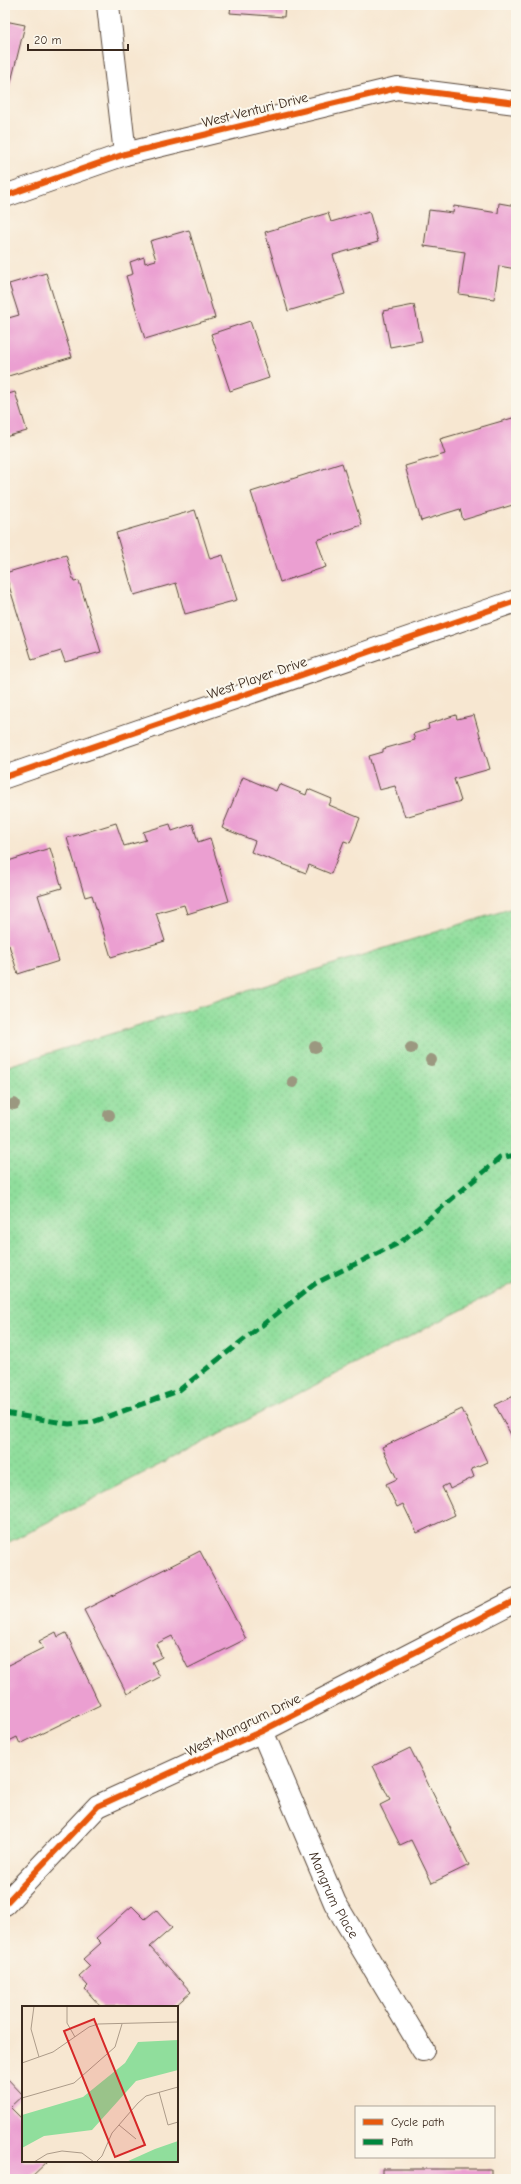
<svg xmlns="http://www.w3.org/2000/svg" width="521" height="2184" viewBox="0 0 521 2184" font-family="'Comic Neue',sans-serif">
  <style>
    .grass { fill: url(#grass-dots); stroke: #66845d }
    .building { fill: #eb9fd1 }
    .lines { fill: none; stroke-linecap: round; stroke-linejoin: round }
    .minor-casing { stroke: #574639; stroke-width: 24 }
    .minor { stroke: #fff; stroke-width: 22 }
    .quiet { stroke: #00873e; stroke-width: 5; stroke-dasharray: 10 5; stroke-linecap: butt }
    .cycleway-casing { stroke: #fbf7ec; stroke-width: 8 }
    .cycleway { stroke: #e8590c; stroke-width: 6 }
    .tree { fill: #9b9880 }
    .labels { text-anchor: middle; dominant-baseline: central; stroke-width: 4; stroke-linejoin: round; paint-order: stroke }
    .street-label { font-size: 14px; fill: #3b2a1e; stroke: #fbf7ec }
    .inset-road { fill: none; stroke: #ac9b89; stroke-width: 1 }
    .view { fill: #d62828; fill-opacity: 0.15; stroke: #d62828; stroke-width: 2 }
    .inset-edge { fill: none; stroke: #3b2a1e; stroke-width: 2 }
  </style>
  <defs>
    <pattern id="grass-dots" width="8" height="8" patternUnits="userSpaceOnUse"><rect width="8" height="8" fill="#90de9c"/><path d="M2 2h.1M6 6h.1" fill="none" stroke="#7dbf86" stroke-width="1.8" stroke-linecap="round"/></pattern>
  </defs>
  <rect width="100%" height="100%" fill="#fbf7ec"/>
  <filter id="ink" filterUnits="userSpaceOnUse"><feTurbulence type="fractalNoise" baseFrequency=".025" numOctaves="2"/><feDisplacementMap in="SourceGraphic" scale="8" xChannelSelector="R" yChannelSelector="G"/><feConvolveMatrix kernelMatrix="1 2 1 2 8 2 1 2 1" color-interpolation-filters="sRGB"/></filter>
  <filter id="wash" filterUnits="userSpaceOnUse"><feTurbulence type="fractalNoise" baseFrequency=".012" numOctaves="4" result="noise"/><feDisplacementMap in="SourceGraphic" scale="16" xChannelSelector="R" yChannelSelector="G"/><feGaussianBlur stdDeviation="0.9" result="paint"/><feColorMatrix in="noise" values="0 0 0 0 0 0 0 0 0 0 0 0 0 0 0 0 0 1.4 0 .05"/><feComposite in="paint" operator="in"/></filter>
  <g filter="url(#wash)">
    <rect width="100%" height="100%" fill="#f7e7d1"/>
    <path class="grass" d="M516,907v375l-511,262v-477z"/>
    <g id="blocks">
      <g class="building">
        <path d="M231,5h54l-1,12 -54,-4z"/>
        <path d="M5,21l20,4 -17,69 -3,-1z"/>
        <path d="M499,203l17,3v63l-17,-3 -5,33 -35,-5 6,-42 -41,-6 5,-36 24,3 1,-7 44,7z"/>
        <path d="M369,211l9,31 -45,13 12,39 -57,17 -23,-79 63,-19 3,9z"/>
        <path d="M189,230l26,88 -70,21 -19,-63 7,-2 -3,-12 14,-5 1,6 11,-3 -6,-19z"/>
        <path d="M46,273l26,84 -67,20v-58l14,-4 -10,-31z"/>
        <path d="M414,305l8,36 -32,6 -7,-36z"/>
        <path d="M250,321l19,57 -39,13 -19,-57z"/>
        <path d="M15,392l12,39 -22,6v-42z"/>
        <path d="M516,417v87l-53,16 -3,-11 -39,12 -16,-55 40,-12 -5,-15z"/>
        <path d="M342,463l20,62 -45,15 9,27 -46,15 -29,-90z"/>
        <path d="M195,510l15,49 13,-4 14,45 -52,14 -9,-31 -42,12 -18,-62z"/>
        <path d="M66,555l8,27 5,-1 22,71 -36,10 -4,-11 -29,9 -27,-87z"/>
        <path d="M456,715l1,4 17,-4 16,54 -36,10 7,22 -56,16 -10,-31 -16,4 -10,-34 14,-4v-3l32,-9 -2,-6 16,-5 -1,-5z"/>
        <path d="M243,777l33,14 3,-7 27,11 2,-6 24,10 -3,6 31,13 -10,25 -6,-2 -13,33 -22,-9 -3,8 -55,-21 4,-11 -33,-13z"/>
        <path d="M116,823l8,23 22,-6 -3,-8 27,-8 2,7 21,-7 5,18 12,-4 19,63 -42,13 -3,-9 -28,8 9,28 -54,16 -19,-62 -7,2 -18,-59z"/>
        <path d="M50,848l12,40 -24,7 21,66 -41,13 -9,-29 -4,1v-84z"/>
        <path d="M516,1395v49l-21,-39z"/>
        <path d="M462,1409l25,53 -16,7 3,8 -24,12 -2,-5 -6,3 13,28 -38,18 -14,-29 -6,3 -11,-23 11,-5 -15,-32z"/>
        <path d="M200,1551l46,88 -58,29 -16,-32 -16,8 6,13 -10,5 8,15 -33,17 -43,-84z"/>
        <path d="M56,1632l2,5 8,-4 34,72 -80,39 -3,-7 -12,6v-76l38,-19 -4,-7z"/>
        <path d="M410,1748l59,117 -37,18 -21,-43 -11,5 -20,-40 10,-5 -17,-34z"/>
        <path d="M132,1906l13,13 11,-9 16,18 -22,19 41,45 -17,15h-73l-16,-18 3,-3 -9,-10 11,-10 -7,-7 18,-16 -5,-5z"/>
        <path d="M5,2076l18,19 -13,12 13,13v41h25l-19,18h-24z"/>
        <rect x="382" y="2169" width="109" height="10"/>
      </g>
    </g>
  </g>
  <g filter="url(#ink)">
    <use href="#blocks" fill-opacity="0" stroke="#574639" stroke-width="1"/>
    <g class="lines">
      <defs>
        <g id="minor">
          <path d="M108,5l17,149"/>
          <path d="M5,196l120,-42 272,-66 119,15"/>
          <path d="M5,777l511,-176"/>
          <path id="s1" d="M262,1731l73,172 88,147"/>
          <path d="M5,1904l93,-98 164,-75 254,-131"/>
        </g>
      </defs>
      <use href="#minor" class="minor-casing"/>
      <use href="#minor" class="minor"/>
      <path class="quiet" d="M5,1413l64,11 24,-2 85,-31 138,-108 85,-41 99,-84 16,-3"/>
      <defs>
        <g id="cycleway">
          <path d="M5,196l120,-42 272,-66 119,15"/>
          <path d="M5,777l511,-176"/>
          <path d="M5,1904l93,-98 164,-75 254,-131"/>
        </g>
      </defs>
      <use href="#cycleway" class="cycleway-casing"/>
      <use href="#cycleway" class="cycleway"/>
    </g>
    <g class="tree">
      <circle cx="315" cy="1047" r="6"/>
      <circle cx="411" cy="1048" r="6"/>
      <circle cx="431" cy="1060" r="6"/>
      <circle cx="293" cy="1082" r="6"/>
      <circle cx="14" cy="1104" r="6"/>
      <circle cx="109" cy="1115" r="6"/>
    </g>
  </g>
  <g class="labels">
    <g class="street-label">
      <text transform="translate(255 110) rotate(-14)">West Venturi Drive</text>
      <text transform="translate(257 678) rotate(-19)">West Player Drive</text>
      <text transform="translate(243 1725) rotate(-26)">West Mangrum Drive</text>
      <text stroke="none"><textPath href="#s1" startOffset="179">Mangrum Place</textPath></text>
    </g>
  </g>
  <g transform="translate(22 2006)">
    <rect width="156" height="156" fill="#f7e7d1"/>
    <path d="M156,34v30l-42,11 -44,49 -48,6 -22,12v-33l61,-18 42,-34 13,-21zM156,135v21h-52l29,-13z" fill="#90de9c"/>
    <path class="inset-road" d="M12,0l-3,23 8,28M45,0v17l8,14M0,57l31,-11 36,-25 9,-3 80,-2M137,86l9,33 10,-3M0,92l52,-15 41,-36 7,-23M97,119l17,14M12,156l13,-8 15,-3 20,2 12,9M74,156l6,-6 10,-23 26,-30 8,-7 32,-9"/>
    <path class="view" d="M72,13l51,126 -30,12 -51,-126z"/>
    <rect width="156" height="156" class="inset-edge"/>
  </g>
  <rect width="521" height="2184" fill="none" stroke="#fbf7ec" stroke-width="20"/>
  <rect x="355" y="2106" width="140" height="52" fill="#fbf7ec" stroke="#aea59a"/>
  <rect x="363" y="2119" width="20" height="6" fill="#e8590c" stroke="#aea59a"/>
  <text x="391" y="2126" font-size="12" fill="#3b2a1e">Cycle path</text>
  <rect x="363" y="2139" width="20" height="6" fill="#00873e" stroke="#aea59a"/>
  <text x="391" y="2146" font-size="12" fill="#3b2a1e">Path</text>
  <path d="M28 44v6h100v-6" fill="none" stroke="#3b2a1e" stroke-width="2"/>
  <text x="34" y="44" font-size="12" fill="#3b2a1e" stroke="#fbf7ec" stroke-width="3" paint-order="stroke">20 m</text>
</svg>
